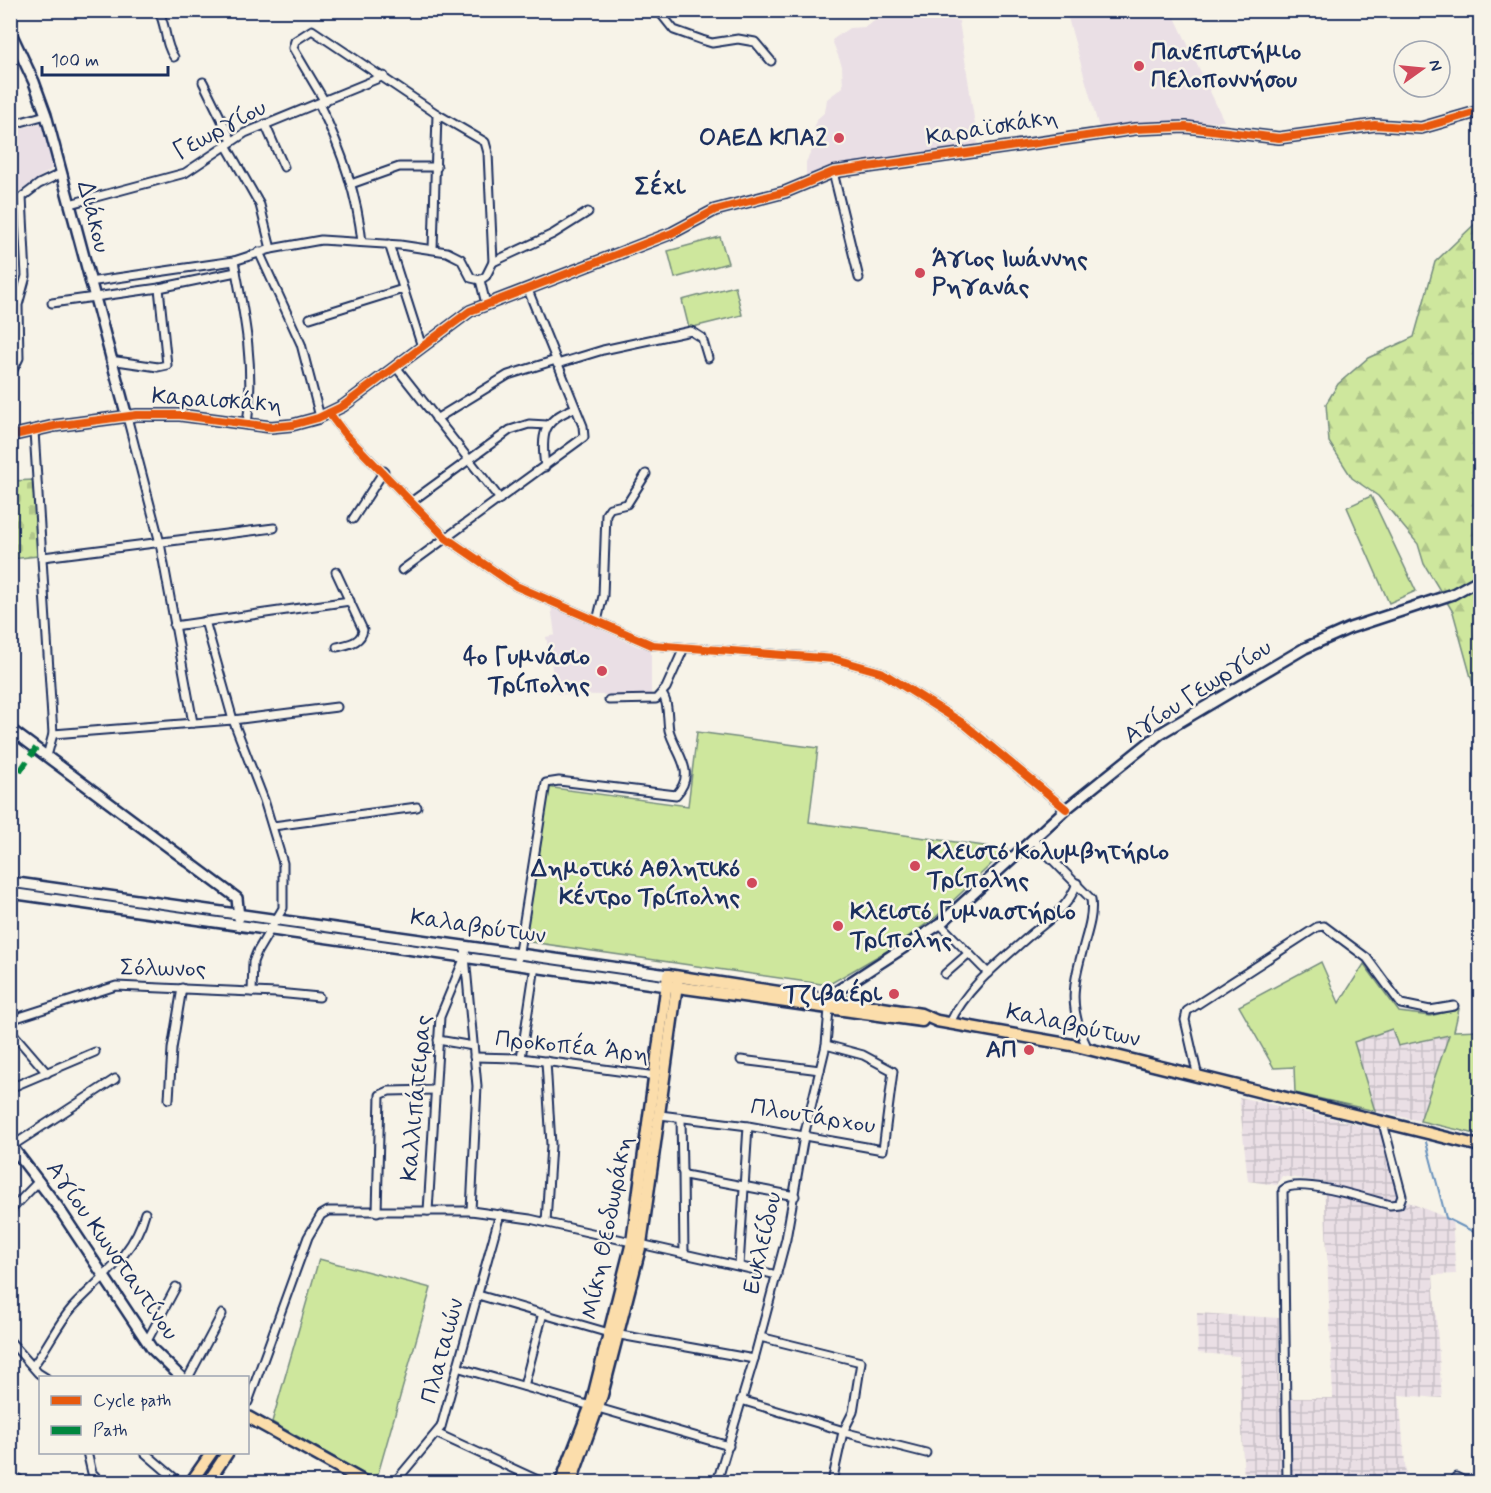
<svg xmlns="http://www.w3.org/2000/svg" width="1491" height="1493" viewBox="0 0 1491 1493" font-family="Mynerve,sans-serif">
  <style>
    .built { fill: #eadfe5 }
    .industrial { fill: url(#industrial-grid) }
    .green { fill: #cee79d; stroke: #748b7e; stroke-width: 1.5 }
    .forest { fill: url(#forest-firs); stroke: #748b7e; stroke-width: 1.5 }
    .cemetery { fill: url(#cemetery-stones); stroke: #748b7e; stroke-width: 1.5 }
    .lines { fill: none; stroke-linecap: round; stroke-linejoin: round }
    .stream { stroke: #6992bd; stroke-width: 2 }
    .street-casing { stroke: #1b2f5e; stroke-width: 11 }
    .secondary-casing { stroke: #1b2f5e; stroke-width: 14 }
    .primary-casing { stroke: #1b2f5e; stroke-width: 15 }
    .street { stroke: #f7f3e8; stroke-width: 7 }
    .secondary { stroke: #f7f3e8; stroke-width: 9 }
    .primary { stroke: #fbddab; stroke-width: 10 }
    .quiet { stroke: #00873e; stroke-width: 6; stroke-dasharray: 12 6; stroke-linecap: butt }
    .cycleway-casing { stroke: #f7f3e8; stroke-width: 11 }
    .cycleway { stroke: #e8590c; stroke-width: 8 }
    .poi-dot { fill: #d1495b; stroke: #f7f3e8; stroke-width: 2 }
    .labels { text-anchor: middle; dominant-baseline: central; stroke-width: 5; stroke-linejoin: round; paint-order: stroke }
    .poi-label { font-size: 24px; font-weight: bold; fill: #1b2f5e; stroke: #f7f3e8; text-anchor: end }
    .street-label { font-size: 24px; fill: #1b2f5e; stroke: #f7f3e8 }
    .neighbourhood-label { font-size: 26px; font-weight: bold; fill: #1b2f5e; stroke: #f7f3e8 }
  </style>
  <defs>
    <pattern id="industrial-grid" width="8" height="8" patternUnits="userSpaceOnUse" patternTransform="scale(1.5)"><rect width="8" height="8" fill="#eadfe5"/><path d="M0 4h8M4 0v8" fill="none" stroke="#c8c0c7"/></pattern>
    <pattern id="forest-firs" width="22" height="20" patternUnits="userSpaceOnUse" patternTransform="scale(1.5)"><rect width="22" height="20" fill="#cee79d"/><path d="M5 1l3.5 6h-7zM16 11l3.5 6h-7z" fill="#b0c68a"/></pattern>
    <pattern id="cemetery-stones" width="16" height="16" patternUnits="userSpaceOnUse" patternTransform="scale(1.5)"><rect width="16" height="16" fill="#cee79d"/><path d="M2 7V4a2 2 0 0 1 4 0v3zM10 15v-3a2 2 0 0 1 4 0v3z" fill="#b0c68a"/></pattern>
  </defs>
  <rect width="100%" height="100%" fill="#f7f3e8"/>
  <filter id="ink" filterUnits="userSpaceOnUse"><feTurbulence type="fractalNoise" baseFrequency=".0167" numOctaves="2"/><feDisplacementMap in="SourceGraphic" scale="12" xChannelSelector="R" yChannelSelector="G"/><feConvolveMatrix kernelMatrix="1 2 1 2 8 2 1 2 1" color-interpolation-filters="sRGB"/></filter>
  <g filter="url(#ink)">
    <g class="built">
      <path d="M1066,11h106l52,110 -125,7z"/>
      <path d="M908,13l51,8 19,123 -140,21 -32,12v-15l11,-22 -3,-9 2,-11 9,-8 2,-13 16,-12 -1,-21 -10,-26 17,-12 16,-1 19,-12z"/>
      <path d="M41,123l12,45 -33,23 -9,-1v-59z"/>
      <path d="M551,606l88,41 12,2v47l-94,-2 -11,-57 9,-2z"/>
    </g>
    <g class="industrial">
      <path d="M1393,1029l5,17 51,-12 -29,87 -45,-10 -22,-69z"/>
      <path d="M1239,1097l142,33 15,64 7,6 49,20 4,54 -23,1 9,123 -43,-3 7,80 -68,7h-94l-5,-126 -41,-3 -1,-40 82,5v80h54l-9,-216 -42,-6 -5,9 -29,-4z"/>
    </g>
    <g class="green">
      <path d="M720,237l8,26 -53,15 -7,-27z"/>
      <path d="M735,286l7,29 -53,13 -7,-28z"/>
      <path d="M1371,496l45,95 -27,12 -42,-96z"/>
      <path d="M697,732l121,16 -9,74 198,27 -71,68 -44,31 -64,37 -304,-44 22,-154 142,19z"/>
      <path d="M1321,962l18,41 25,-39 35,48 31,4 29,-7 -5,22 26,-1v105l-60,-14 29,-86 -51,11 -6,-17 -38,13 21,69 -80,-18 -1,-26 -20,1 -35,-62z"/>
      <path d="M319,1259l112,29 -55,193 -104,-59z"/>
    </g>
    <path class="forest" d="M1480,219v491l-27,-98 -29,-48 -6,-20 -40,-48 -26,-18 -23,-36 -3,-38 12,-20 30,-26 46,-21 21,-75z"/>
    <path class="cemetery" d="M34,480l4,76 -27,3v-78z"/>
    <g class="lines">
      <path class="stream" d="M1426,1142l20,76 34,17"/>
      <defs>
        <g id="street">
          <path d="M158,10c9,15 6,34 16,47"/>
          <path d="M658,10l16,20 28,10 10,3 26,-4 17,3 16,19"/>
          <path d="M203,82l29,59"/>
          <path d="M325,102l-32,-54 2,-7 17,-11 125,84 48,28 3,11 5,109"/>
          <path d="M319,104c22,44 38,89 43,138"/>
          <path d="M265,124l19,43"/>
          <path d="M10,125l36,-10"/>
          <path d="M226,145l34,60 11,44"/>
          <path d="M833,172l26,106"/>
          <path d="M351,184l48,-17h38"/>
          <path d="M70,204l115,-31 60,-40 139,-57"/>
          <path d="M389,244l33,103"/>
          <path d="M433,249l4,-135"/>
          <path d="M259,252l42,92 19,73"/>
          <path d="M234,261c11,56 21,107 13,164"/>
          <path d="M480,280l6,-4 7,-14 60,-28 35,-22"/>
          <path d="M480,280l6,24"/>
          <path d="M89,282l145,-21 37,-12 50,-9 79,5 47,7 14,7 10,19 9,2"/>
          <path d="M52,303l107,-15 77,-16"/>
          <path d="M310,318l93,-29"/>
          <path d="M110,360l48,7 9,-2 -8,-77"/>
          <path d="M557,364l46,-14 88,-19 11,7 6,20"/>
          <path d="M396,367l104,132"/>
          <path d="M10,376l9,-18 -1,-53 8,-29 -4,-79 17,-13 23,-11"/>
          <path d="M329,413l15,20 102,105 70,48 136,59 183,14 46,13 83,52 102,85"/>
          <path d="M127,417l33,126 33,180"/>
          <path d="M436,419l72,-44 48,-15"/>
          <path d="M34,431l19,303 -6,22"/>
          <path d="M545,467c-4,-33 -3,-47 30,-59"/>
          <path d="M411,502l99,-72 19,-6 18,1"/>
          <path d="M353,519l31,-48"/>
          <path d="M43,557l231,-29"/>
          <path d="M402,570l182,-133 -1,-11 -55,-136"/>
          <path d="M336,572l27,58c-2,13 -15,14 -26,17"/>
          <path d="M205,621l28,99 31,80 19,63v45l-26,44 -4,10 -1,30"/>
          <path d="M597,621l6,-25 3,-82 4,-6 17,-4 19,-30"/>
          <path d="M174,626l176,-25"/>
          <path d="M609,700l47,-1 10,-11 18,-40"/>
          <path d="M53,734l180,-14 104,-13"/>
          <path d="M273,826l144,-19"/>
          <path d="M1033,840l58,59c2,14 -2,28 -6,42 -12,44 -18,65 3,108"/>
          <path d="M940,924l48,49"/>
          <path d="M466,946l-1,10 12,130 -6,125"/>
          <path d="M518,958l28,-175 13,-2 117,14c22,-23 -1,-42 -7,-65 -2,-11 0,-28 -7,-36"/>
          <path d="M945,974l24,-21"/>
          <path d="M10,1020l106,-34 161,7 42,4"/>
          <path d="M950,1023c16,-35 50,-61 78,-86 21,-18 40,-28 49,-54"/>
          <path d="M10,1030l37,43"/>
          <path d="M438,1040l35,6"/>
          <path d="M474,1057l47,1 135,18"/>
          <path d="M521,1058l14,-92"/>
          <path d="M741,1060l79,10"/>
          <path d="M1198,1077l-13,-57 2,-9 130,-84 7,-1 43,32 34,46 29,6 24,-4"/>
          <path d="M10,1088l85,-36"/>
          <path d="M169,1099l3,-50 10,-61"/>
          <path d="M660,1115l88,11 135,24 10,-79 -30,-16 -37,-10"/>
          <path d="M681,1118l1,53 3,4 110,21"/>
          <path d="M12,1146l103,-67"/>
          <path d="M683,1174l1,80"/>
          <path d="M10,1211l29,-30"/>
          <path d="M428,1211l12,-194 24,-58"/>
          <path d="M377,1212l3,-117 9,-4 47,-1"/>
          <path d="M546,1222l5,-77 -5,-84"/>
          <path d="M739,1266l9,-140"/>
          <path d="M478,1295l131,38 145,26"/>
          <path d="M760,1337l101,25 -8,50 -10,20 -11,50"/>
          <path d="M10,1341l28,32 8,5"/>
          <path d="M147,1341l29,-54"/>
          <path d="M33,1366c14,-18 24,-41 39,-58 28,-30 62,-53 73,-95"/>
          <path d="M460,1368l269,78"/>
          <path d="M188,1378l34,-64"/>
          <path d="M524,1386l19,-73"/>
          <path d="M741,1400l103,31"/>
          <path d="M248,1402l60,-165 13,-22 7,-4h143l59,8 247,56"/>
          <path d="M843,1432l83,21"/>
          <path d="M438,1434l104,48"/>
          <path d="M87,1452l5,21 9,9"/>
          <path d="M144,1452l35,30"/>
          <path d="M10,1473l12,9"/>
          <path d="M1456,1477l10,5"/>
          <path d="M395,1482l46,-55 59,-213"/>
          <path d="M717,1482l37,-123 32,-120 18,-103 22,-91 3,-36"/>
          <path d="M1287,1482l-4,-292c14,-14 88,10 107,15l9,-1 3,-8 -19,-73"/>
        </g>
        <g id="secondary">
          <path d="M10,31l24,51 12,33 81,302"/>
          <path d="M10,436l44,-10 83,-11h43l91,12 21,-2 26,-7 25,-12 127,-95 202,-78 43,-23 70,-18 48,-20 302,-43 51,-2 93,11 96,-13 46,3 59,-17"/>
          <path d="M10,729l227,169 2,20"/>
          <path d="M10,882l658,93"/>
          <path d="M10,893l657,93"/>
          <path d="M820,1002l120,-78 126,-115 95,-76 144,-85 45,-20 103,-34 27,-15"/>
          <path d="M10,1144l48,63 94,142 30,29"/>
        </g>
        <g id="primary">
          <path d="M670,986l252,35"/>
          <path d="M248,1417l117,65"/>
          <path d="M191,1482l21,-30"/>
          <path d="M208,1482l20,-30"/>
          <path d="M561,1482l30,-77 41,-163 36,-267 253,39 16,7 135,24 408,101"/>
          <path d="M571,1482l31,-87 39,-151 37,-267"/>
        </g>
      </defs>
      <use href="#street" class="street-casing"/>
      <use href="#secondary" class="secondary-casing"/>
      <use href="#primary" class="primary-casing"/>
      <use href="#street" class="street"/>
      <use href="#secondary" class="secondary"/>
      <use href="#primary" class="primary"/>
      <path class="quiet" d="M10,786l26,-38"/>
      <defs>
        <g id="cycleway">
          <path d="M329,413l15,20 102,105 70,48 136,59 183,14 46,13 83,52 102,85"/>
          <path d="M10,436l44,-10 83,-11h43l91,12 21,-2 26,-7 25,-12 127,-95 202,-78 43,-23 70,-18 48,-20 302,-43 51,-2 93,11 96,-13 46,3 59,-17"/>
        </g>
      </defs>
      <use href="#cycleway" class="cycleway-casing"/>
      <use href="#cycleway" class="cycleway"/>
    </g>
  </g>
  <g class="poi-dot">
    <circle cx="1139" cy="66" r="6"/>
    <circle cx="839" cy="138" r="6"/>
    <circle cx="920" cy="273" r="6"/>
    <circle cx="602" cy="671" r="6"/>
    <circle cx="915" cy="866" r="6"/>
    <circle cx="752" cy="883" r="6"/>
    <circle cx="838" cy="926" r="6"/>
    <circle cx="894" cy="994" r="6"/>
    <circle cx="1029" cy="1050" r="6"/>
  </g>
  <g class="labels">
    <g class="poi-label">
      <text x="1151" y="52" text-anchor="start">Πανεπιστήμιο<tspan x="1151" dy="28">Πελοποννήσου</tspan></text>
      <text x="827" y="138">ΟΑΕΔ ΚΠΑ2</text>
      <text x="932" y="259" text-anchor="start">Άγιος Ιωάννης<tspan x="932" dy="28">Ρηγανάς</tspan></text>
      <text x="590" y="657">4ο Γυμνάσιο<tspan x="590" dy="28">Τρίπολης</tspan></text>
      <text x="927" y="852" text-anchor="start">Κλειστό Κολυμβητήριο<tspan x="927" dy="28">Τρίπολης</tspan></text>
      <text x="740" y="869">Δημοτικό Αθλητικό<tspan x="740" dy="28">Κέντρο Τρίπολης</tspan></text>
      <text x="850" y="912" text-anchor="start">Κλειστό Γυμναστήριο<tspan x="850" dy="28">Τρίπολης</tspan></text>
      <text x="882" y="994">Τζιβαέρι</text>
      <text x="1017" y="1050">ΑΠ</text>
    </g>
    <g class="street-label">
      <text transform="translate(992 128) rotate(-9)">Καραϊσκάκη</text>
      <text transform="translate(220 130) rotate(-28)">Γεωργίου</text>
      <text transform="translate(93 217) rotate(76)">Διάκου</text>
      <text transform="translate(217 401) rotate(4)">Καραισκάκη</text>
      <text transform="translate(1198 692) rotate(-33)">Αγίου Γεωργίου</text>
      <text transform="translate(478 927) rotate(8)">Καλαβρύτων</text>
      <text transform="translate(163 969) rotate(1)">Σόλωνος</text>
      <text transform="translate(1073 1026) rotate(12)">Καλαβρύτων</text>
      <text transform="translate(572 1047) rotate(6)">Προκοπέα Άρη</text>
      <text transform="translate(417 1098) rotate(-85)">Καλλιπάτειρας</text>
      <text transform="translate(813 1117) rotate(9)">Πλουτάρχου</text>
      <text transform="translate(608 1228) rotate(-79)">Μίκη Θεοδωράκη</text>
      <text transform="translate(763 1243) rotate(-77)">Ευκλείδου</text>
      <text transform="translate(112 1251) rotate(55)">Αγίου Κωνσταντίνου</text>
      <text transform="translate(443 1351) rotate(-75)">Πλαταιών</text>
    </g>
    <g class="neighbourhood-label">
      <text x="660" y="187">Σέχι</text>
    </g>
  </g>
  <rect width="1491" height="1493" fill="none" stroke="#f7f3e8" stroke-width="36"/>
  <rect x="18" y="18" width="1455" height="1457" fill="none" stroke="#1b2f5e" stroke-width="2" filter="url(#ink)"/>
  <rect x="39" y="1376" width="210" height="78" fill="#f7f3e8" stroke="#9fa5b1" stroke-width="1.5"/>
  <rect x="51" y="1396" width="30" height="9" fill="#e8590c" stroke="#9fa5b1" stroke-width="1.5"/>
  <text x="93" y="1406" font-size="18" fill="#1b2f5e">Cycle path</text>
  <rect x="51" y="1426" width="30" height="9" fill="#00873e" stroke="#9fa5b1" stroke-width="1.5"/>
  <text x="93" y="1436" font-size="18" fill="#1b2f5e">Path</text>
  <g transform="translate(1422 69) rotate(75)"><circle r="28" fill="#f7f3e8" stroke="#9fa5b1" stroke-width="1.5"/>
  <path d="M0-4.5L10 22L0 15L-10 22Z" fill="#d1495b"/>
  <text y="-9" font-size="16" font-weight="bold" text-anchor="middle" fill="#1b2f5e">N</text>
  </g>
  <path d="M42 66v9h126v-9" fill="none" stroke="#1b2f5e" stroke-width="3"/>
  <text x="51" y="66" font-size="18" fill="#1b2f5e" stroke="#f7f3e8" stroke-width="4.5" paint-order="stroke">100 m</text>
</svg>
